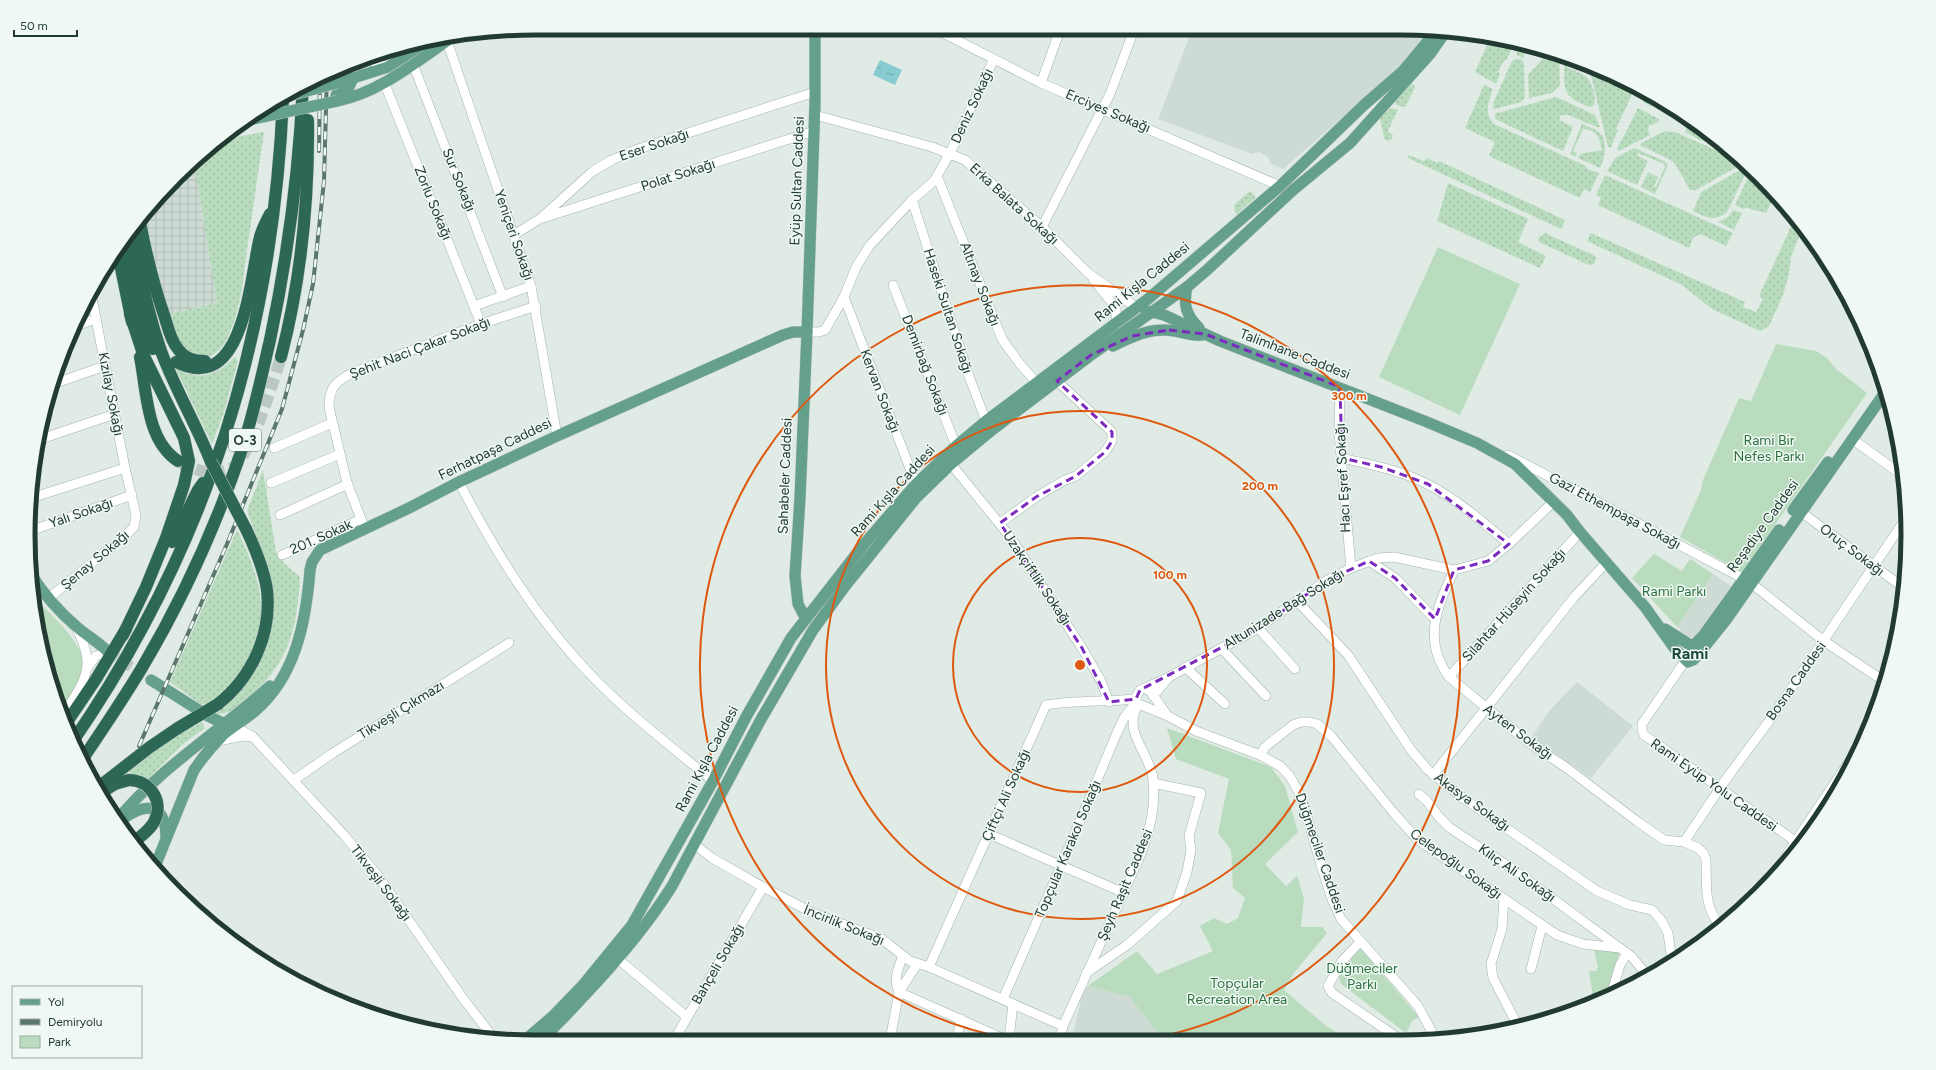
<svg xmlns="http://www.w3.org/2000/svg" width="1936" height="1070" viewBox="0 0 1936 1070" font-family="Figtree,sans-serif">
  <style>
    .built { fill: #cedbd4 }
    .industrial { fill: url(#industrial-grid) }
    .grass { fill: url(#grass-dots) }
    .park { fill: #b9dcbf }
    .water { fill: url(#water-ripples) }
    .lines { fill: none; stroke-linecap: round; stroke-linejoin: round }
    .major-tunnel { stroke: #bac8c1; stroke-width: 11; stroke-dasharray: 11 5.5; stroke-linecap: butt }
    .highway-tunnel { stroke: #bac8c1; stroke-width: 12; stroke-dasharray: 12 6; stroke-linecap: butt }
    .minor-casing { stroke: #a3b3ac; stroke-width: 10 }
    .major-casing { stroke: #c1c8c6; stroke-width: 12 }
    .highway-casing { stroke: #c1c8c6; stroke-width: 13 }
    .minor { stroke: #fff; stroke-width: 9 }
    .major { stroke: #65a08c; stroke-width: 11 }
    .highway { stroke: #2d6756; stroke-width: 12 }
    .rail-casing { stroke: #5b776d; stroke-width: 4 }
    .rail { stroke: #f0f8f3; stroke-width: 2.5; stroke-dasharray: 8; stroke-linecap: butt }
    .major-bridge-casing { stroke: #c1c8c6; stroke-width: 12; stroke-linecap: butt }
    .highway-bridge-casing { stroke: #c1c8c6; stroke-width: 13; stroke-linecap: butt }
    .major-bridge { stroke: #65a08c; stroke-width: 11 }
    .highway-bridge { stroke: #2d6756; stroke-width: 12 }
    .marked { fill: none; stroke: #7b2cbf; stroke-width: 3; stroke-dasharray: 8 5; stroke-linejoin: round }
    .ring { fill: none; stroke: #de580e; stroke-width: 2 }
    .labels { text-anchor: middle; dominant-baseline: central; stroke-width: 3; stroke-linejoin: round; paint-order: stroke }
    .shield { fill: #f0f8f3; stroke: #5f746c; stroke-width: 1 }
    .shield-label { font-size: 13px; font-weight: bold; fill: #213b32 }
    .street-label { font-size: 14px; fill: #213b32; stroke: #f0f8f3 }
    .park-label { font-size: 14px; fill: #2c7140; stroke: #f0f8f3 }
    .quarter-label { font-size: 16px; font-weight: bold; fill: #1d4d3d; stroke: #f0f8f3 }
    .rim { fill: none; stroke: #213b32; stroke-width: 5 }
    .centre { fill: #de580e; stroke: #f0f8f3; stroke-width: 2 }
    .ring-label { font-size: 12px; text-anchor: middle; font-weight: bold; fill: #de580e; stroke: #f0f8f3; stroke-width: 3; stroke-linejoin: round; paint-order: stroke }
  </style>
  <defs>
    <pattern id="industrial-grid" width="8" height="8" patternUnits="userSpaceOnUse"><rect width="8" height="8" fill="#cedbd4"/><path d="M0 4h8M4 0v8" fill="none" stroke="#b1bdb6"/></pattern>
    <pattern id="grass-dots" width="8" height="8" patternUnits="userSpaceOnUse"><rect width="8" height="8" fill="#b9dcbf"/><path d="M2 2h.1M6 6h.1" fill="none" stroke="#9fbea5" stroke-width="1.8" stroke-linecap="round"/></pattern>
    <pattern id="water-ripples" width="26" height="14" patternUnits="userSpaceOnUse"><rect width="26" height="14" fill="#88cbd0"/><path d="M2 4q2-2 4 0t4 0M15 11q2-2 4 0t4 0" fill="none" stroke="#6fa6a9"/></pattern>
  </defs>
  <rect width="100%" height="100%" fill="#e0ebe5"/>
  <g class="built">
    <path d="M1431,29l-16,22 -32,31 -100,87 -12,-5 -3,-7 -9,-5 -7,2 -94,-35 34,-89z"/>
    <path d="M1713,574l18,12 -34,48 -3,3 -6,1 -11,-11z"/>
    <path d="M1577,682l56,44 -42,52 -60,-40 19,-28z"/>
    <path d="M1088,986l42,11 32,42h-90l10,-44z"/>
  </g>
  <path class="industrial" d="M194,161l23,142 -49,11 -26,-96 34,-41z"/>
  <g class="grass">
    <path d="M1486,38l29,4 -8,17 -4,3 -5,10 2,2 -4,10 -21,-12 12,-27 -4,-2z"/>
    <path d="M1520,43l12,2 27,11 1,29 -8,8 -23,5 -1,-23 15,-16 -2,-4 -14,-6 -4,9 -6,-3 -1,-4z"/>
    <path d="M1516,59h5l3,4 1,35 -4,4 -26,7 -2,-1 1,-7 18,-40z"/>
    <path d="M1564,59l71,29 -19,41 2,1 -7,17h-3l-1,-4 -16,-68 -24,-13 -1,1 1,4c14,7 21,6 26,22 1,6 3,11 1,16l-4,2c-31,-11 -25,-19 -26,-48z"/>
    <path d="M1411,84l3,1 1,3 -10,19 -9,-2 -1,-4z"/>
    <path d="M1484,85l9,4c-5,13 -9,24 1,35l92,42 1,3 12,4 -9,19 -6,-3 -4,9 -91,-42 6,-14 -30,-14z"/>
    <path d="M1647,93l8,3 54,39 -2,5 -5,1 -17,-9 3,-8 -45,-22z"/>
    <path d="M1556,97l39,18 5,12h-3l-29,-12h-7l-2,5 14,7 -10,24 -68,-32v-5l2,-1z"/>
    <path d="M1391,108l7,2 -10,20 1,3 4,2 -1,4 -4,2 -4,-3 -4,-20z"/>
    <path d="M1638,108l21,11 -1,3 -9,4 -1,3 2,6 -31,16 -2,-2z"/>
    <path d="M1582,124c5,2 14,5 18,9 8,10 5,25 0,35l-22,-10 2,-4 22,-4c-2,-12 -5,-20 -19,-21l-10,22 4,2 -2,4 -5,-3z"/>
    <path d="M1665,131l10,1 38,17 7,1 6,-3 18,16 -48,27h-6l-16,-28 -34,-17 1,-2z"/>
    <path d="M264,132c-6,40 -11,79 -17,118 -4,30 -6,61 -20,89 -5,10 -15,20 -27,19 -21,-2 -26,-28 -32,-44l49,-11 -23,-142 24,-21z"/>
    <path d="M1634,148l30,13 4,4 -13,29 -14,-7 7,-15 10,5 -4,9 2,1 9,-20 -1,-3 -26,-11v3l10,5 -11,24 -30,-14 8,-13z"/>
    <path d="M1408,155l16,6 3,-3 10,5 2,-2 126,59 -4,9 -153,-71z"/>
    <path d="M1742,169h4l1,2 -20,41c-12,10 -22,5 -34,-1l8,-19z"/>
    <path d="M1751,171l24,25 -9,17 -19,-5 -4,1 -8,-4z"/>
    <path d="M1605,175l128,58 -7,13 -26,-12 -7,4 -4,10 -91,-43 3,-7 -5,-3z"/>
    <path d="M1448,183l80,36 -10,23 28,14 -6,12 -103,-47z"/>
    <path d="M1250,191l6,6 -19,17 -2,-1 -1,-8z"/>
    <path d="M1733,210l9,3 -8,17 -16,-8 10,-5z"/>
    <path d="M1795,218l8,8 -12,31 -2,17 -6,21 -14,31 -9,5 -48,-22 -30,-24 -95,-44 4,-8 154,69 -2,5 13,5 7,-13 -4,-3z"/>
    <path d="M1545,233l50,23 1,3 -2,5 -5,1 -48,-22 -3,-2 1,-4z"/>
    <path d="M235,357l3,4 -15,54 -11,29 -36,-75c26,12 39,7 59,-12z"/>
    <path d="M263,470l13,82 8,11 16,14c-3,54 -11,87 -54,123 -8,7 -19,16 -30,13l11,-7 -1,-2 32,-41 7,-14 5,-17 -2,-64 -21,-57z"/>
    <path d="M237,530c17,34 34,77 18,114 -2,5 -5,9 -7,14 -11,21 -24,37 -46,47l-32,-23z"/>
    <path d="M202,722l3,6 -23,17 -34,34 -18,-5v-6l58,-41h5z"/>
  </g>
  <g class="park">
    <path d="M1438,247l82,37 -60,131 -81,-38z"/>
    <path d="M1776,344l40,7 11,7 8,10 32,25 -125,179 -62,-35 21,-47 2,-10 36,-82 12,3z"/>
    <path d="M1654,554l28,17 8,-12 23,15 -36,53 -45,-49z"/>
    <path d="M32,592l4,7c14,15 50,46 47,67 -3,16 -13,29 -21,42l-5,-10 -19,-64z"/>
    <path d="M1167,728l104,39 14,19 13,46 -33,32 21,22 11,-10 7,22 -3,29h21l5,6 -33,40 -10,17 42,36 21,12 -185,1 -32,-42 -42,-11 49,-35 20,23 56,-23 -13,-25 14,-8 13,6 11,-6 7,-20 -12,-10 -2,-38 -13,-17 11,-54 -53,-20z"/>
    <path d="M1361,949l58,68 -7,4 -6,12 -65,-49 -2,-7 15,-22z"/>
    <path d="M1594,950l26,2 -9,26 -1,15 -19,9 1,-11 -3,-20h7l2,-4z"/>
  </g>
  <path class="water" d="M880,60l22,10 -7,15 -22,-10z"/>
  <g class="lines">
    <path class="major-tunnel" d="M108,652l43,28"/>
    <path class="highway-tunnel" d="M179,462c16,8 36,16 53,6 18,-10 42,-89 49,-111"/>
    <defs>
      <g id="minor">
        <path d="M939,31l102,52 239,103"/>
        <path d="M447,41l84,245 26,150"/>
        <path d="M368,57l6,5 14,5"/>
        <path d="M413,64l90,233"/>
        <path d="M353,78l1,-4 -1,-11"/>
        <path d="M384,82l97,242"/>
        <path d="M1041,83l19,-53"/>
        <path d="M815,115l117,32 33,13 77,67 46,46 49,35"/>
        <path d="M937,176l65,163 18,25 17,19"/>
        <path d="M912,200l58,179 16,42"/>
        <path d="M543,218l271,-87"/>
        <path d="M1042,227l68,-133 24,-64"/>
        <path d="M514,235l27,-17 52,-47 19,-11 20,-9 183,-59"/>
        <path d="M1093,279l23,29 1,16"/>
        <path d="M893,285l63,161"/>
        <path d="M844,297l72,187"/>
        <path d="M474,306l57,-20"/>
        <path d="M75,326l21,-7"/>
        <path d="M807,332h12l6,-2 19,-33 12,-30 14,-22 42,-45 22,-19 16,-28 44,-94"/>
        <path d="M53,384l52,-18"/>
        <path d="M1340,387l-1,46 12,135"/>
        <path d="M1852,439l50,36"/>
        <path d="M38,440l77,-26"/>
        <path d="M274,448l58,-25"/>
        <path d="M1508,455l236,124"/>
        <path d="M1342,458c28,7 59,12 85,26 30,15 57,39 82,60"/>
        <path d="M951,464l60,74 71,110 19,33 8,21"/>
        <path d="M459,482c40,78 86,150 150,211 31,30 70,60 104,88"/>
        <path d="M271,483l69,-29"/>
        <path d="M31,498l94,-30"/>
        <path d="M1801,512l103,76"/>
        <path d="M280,515l68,-31"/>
        <path d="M1000,523l36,-26 27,-16 13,-5 29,-24 7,-11v-9l-55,-51"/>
        <path d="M365,529l-18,-46 -18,-76c0,-19 6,-25 23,-34l129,-49 55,-18"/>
        <path d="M30,531l102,-36"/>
        <path d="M282,555l79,-36"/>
        <path d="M1369,561l26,17 40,41"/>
        <path d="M1454,570c-17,38 -32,70 -5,107l83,68 32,21 74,56 26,18 20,2 14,6 6,6 2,6c1,26 -3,44 14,66"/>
        <path d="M1751,583l73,58 61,41"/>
        <path d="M49,598l76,-62 9,-9 2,-12 -11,-47 -34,-175"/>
        <path d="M1297,601l51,54 63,95 17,20 35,28 134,93 33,14 22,5 9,10 7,13 4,29"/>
        <path d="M1258,628l37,41"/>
        <path d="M1221,648l45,48"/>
        <path d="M1685,661l-43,63v6l2,5 154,108"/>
        <path d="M1185,667l40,37"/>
        <path d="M87,668l9,-12 12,-4"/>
        <path d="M1449,677l131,-145"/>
        <path d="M1146,689l5,3 16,23"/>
        <path d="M1153,696l15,-18"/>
        <path d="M62,715c11,-15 27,-36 25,-56 -1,-11 -6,-22 -11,-32"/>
        <path d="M233,728l6,1 14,8 91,98 35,42 83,120 33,43"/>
        <path d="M218,741l25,-5 10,1"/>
        <path d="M1260,755l5,-8 28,-22 8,-3h9l7,2 15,13 61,75 25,28 139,95 26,9 37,4 12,9 14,17"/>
        <path d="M1433,775l142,-179 32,-34"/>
        <path d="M294,780l39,-27 176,-110"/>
        <path d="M1419,794l8,7 12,16 11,11 64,42 103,76"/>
        <path d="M989,834l135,59"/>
        <path d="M1684,842l40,-60 48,-65 134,-199"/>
        <path d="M694,844l18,14 51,29 50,26 69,26 28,22 19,6 134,59"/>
        <path d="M1769,881l90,-134"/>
        <path d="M1504,899l-2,30 -11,35 2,14 25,48"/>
        <path d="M1360,942l-18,19 -14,25 4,7 66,45"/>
        <path d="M618,959l69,58"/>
        <path d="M929,967l117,-262c30,-5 60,-3 90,-6"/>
        <path d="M1531,969l11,-43"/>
        <path d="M1086,973l41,-28 50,-44 10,-29 4,-22 -2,-14 12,-43 -48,-10"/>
        <path d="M899,992l105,47"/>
        <path d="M899,992c-6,-12 -1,-24 4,-36"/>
        <path d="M1612,992l8,-27 7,-12"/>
        <path d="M1003,999l58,-133 55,-131 8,-17 9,-12"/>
        <path d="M1435,1038l-17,-32 -77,-87 -9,-20 -11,-34 -20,-69 -12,-21 -9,-9 -20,-11 -64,-24 -28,-15 -27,-11 -5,-3v-5l4,-7 29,-13 86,-47 71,-49 25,-13 27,-10 16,-1 60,13 34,-9 21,-17 40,-38"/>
        <path d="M957,1039l4,-20"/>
        <path d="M1009,1039l4,-35"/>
        <path d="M1060,1039l3,-13 78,-172c9,-25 15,-48 12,-75 -4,-29 -31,-46 -15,-75"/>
        <path d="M674,1040l89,-153"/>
        <path d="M890,1040l9,-48 18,-28"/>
      </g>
      <g id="major">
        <path d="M337,83l51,-16 37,-24"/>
        <path d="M336,95l13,-8 4,-9"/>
        <path d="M337,101c45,-9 82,-42 119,-66"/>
        <path d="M1187,287c-4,18 -1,28 12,41"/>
        <path d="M1146,311l18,4 56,26 207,81 50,21 38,21 52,51 13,17 65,75 30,42 13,13 5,-2 4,-4 29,-36 160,-229"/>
        <path d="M1113,346c20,-10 39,-19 61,-15 9,1 20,6 29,4"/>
        <path d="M1793,510l35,-48"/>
        <path d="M30,573c13,20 29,39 47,54 10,9 22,15 31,25"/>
        <path d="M806,619l-8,-15 -3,-28 5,-78 7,-166 8,-229v-72"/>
        <path d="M1665,629l33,21"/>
        <path d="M1693,646l10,-10 76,-106"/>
        <path d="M151,680l57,36 23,11"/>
        <path d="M124,818c26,-18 42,-11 42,20"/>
        <path d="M118,819c43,-52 102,-88 152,-133"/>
        <path d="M154,869l40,-99c9,-13 18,-24 29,-35 10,-9 22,-15 32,-24 41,-35 51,-90 55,-141l2,-8 8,-12 89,-42 50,-26 98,-46 226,-101 10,-3h14"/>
        <path d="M524,1041l29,-25 30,-31 49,-60 81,-144 33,-64 45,-79 74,-95 51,-59 40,-38 30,-25 162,-122 132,-113 84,-81 39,-34 34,-41"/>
        <path d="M539,1041c17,-14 31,-30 45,-45 33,-35 63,-70 88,-110l88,-165 53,-91 33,-45 70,-87 35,-34 41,-34 99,-75 96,-68 20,-17 86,-80 57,-47 80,-89 16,-23"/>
      </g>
      <g id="highway">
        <path d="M140,222c6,32 14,64 25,96 3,10 6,23 13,31 6,9 17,12 27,12"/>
        <path d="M133,229c6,42 14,82 28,122 14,38 35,73 50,111"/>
        <path d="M126,239c6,37 13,75 27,110"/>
        <path d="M117,249l15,73"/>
        <path d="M140,357c7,35 6,83 38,104"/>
        <path d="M281,357c20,-77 28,-157 27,-237"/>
        <path d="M176,362c69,35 74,-87 84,-125 2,-8 6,-15 10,-23"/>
        <path d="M172,542l26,-52 5,-7"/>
        <path d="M123,635l23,-48 20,-49 18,-53 5,-24 -5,-23 -41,-84 -13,-40"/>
        <path d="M218,704c34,-27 54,-70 49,-114 -3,-21 -12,-42 -21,-61"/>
        <path d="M65,725l31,-46 30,-50"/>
        <path d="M73,741c135,-196 200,-406 210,-643"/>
        <path d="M82,760c21,-31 42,-62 61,-94 39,-66 72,-138 97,-211 13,-37 21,-77 30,-115 18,-85 29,-169 33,-255"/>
        <path d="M96,789l54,-42 28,-19"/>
        <path d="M104,791l11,-7 14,-4"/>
      </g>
    </defs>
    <use href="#minor" class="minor-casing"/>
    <use href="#major" class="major-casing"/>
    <use href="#highway" class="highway-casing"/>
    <use href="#minor" class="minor"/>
    <use href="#major" class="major"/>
    <use href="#highway" class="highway"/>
    <defs>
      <g id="rail">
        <path d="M319,151l1,-75"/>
        <path d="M139,746l88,-202 55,-135 21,-79 10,-46 11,-103 3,-108"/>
      </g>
    </defs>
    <use href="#rail" class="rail-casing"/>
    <use href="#rail" class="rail"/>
    <defs>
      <g id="major-bridge">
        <path d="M281,98l56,-15"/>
        <path d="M249,120l88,-19"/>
      </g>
      <g id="highway-bridge">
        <path d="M211,462l35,67"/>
        <path d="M178,728l40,-24"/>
        <path d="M129,780c21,0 36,22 25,42 -4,8 -13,14 -20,20"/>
      </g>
    </defs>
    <use href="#major-bridge" class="major-bridge-casing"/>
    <use href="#highway-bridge" class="highway-bridge-casing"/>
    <use href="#major-bridge" class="major-bridge"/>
    <use href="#highway-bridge" class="highway-bridge"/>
  </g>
  <path class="marked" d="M1169,330l36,4 135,53 2,71 39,9 47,17 81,60 -21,17 -34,9 -19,49 -40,-41 -26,-17 -43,20 -71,49 -115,60 -4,9 -27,3 -27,-54 -82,-125 36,-26 40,-21 29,-24 7,-11v-9l-55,-51 34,-26 41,-19z"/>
  <g class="ring">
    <circle cx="1080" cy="665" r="127"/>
    <circle cx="1080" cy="665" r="254"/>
    <path d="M1011 1039A380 380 0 1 1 1149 1039"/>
  </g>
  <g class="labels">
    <rect class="shield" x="229" y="429" width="32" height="22" rx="3"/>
    <g class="shield-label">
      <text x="245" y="440">O-3</text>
    </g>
    <g class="street-label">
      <text transform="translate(972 106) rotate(-65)">Deniz Sokağı</text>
      <text transform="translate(1108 111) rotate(23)">Erciyes Sokağı</text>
      <text transform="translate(654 145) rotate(-19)">Eser Sokağı</text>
      <text transform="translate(678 175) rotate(-18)">Polat Sokağı</text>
      <text transform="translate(459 180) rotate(68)">Sur Sokağı</text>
      <text transform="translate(797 181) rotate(-88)">Eyüp Sultan Caddesi</text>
      <text transform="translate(433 203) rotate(68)">Zorlu Sokağı</text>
      <text transform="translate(1014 204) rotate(42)">Erka Balata Sokağı</text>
      <text transform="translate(514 235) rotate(71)">Yeniçeri Sokağı</text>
      <text transform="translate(1142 282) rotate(-39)">Rami Kışla Caddesi</text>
      <text transform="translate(980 284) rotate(69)">Altınay Sokağı</text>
      <text transform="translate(948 311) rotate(72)">Haseki Sultan Sokağı</text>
      <text transform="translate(420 348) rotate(-21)">Şehit Naci Çakar Sokağı</text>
      <text transform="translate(1295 354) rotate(21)">Talimhane Caddesi</text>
      <text transform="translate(925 365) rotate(69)">Demirbağ Sokağı</text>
      <text transform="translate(880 391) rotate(69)">Kervan Sokağı</text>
      <text transform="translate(111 394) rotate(79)">Kızılay Sokağı</text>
      <text transform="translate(495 449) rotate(-26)">Ferhatpaşa Caddesi</text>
      <text transform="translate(785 476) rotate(-88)">Sahabeler Caddesi</text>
      <text transform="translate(1343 478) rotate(-93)">Hacı Eşref Sokağı</text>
      <text transform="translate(893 491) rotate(-48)">Rami Kışla Caddesi</text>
      <text transform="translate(1615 511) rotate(28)">Gazi Ethempaşa Sokağı</text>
      <text transform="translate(81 513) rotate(-19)">Yalı Sokağı</text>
      <text transform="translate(1763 526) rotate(-54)">Reşadiye Caddesi</text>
      <text transform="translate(321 537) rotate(-24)">201. Sokak</text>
      <text transform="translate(1852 550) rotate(37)">Oruç Sokağı</text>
      <text transform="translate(95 560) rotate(-40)">Şenay Sokağı</text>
      <text transform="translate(1037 578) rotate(56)">Uzakçiftlik Sokağı</text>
      <text transform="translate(1514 605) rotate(-48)">Silahtar Hüseyin Sokağı</text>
      <text transform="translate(1284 609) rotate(-32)">Altunizade Bağ Sokağı</text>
      <text transform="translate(1796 681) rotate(-55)">Bosna Caddesi</text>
      <text transform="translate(401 710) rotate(-32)">Tikveşli Çıkmazı</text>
      <text transform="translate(1518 732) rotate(37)">Ayten Sokağı</text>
      <text transform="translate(707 759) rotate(-62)">Rami Kışla Caddesi</text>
      <text transform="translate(1714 785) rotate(35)">Rami Eyüp Yolu Caddesi</text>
      <text transform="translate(1006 795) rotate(-66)">Çiftçi Ali Sokağı</text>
      <text transform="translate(1472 802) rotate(36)">Akasya Sokağı</text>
      <text transform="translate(1068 849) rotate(-67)">Topçular Karakol Sokağı</text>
      <text transform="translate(1320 853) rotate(71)">Düğmeciler Caddesi</text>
      <text transform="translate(1456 864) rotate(36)">Celepoğlu Sokağı</text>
      <text transform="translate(1517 873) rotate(35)">Kılıç Ali Sokağı</text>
      <text transform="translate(381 883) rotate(53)">Tikveşli Sokağı</text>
      <text transform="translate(1125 885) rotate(-67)">Şeyh Raşit Caddesi</text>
      <text transform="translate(844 925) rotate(22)">İncirlik Sokağı</text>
      <text transform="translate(718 964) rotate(-60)">Bahçeli Sokağı</text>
    </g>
    <g class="park-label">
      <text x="1769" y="440">Rami Bir<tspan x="1769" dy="16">Nefes Parkı</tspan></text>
      <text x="1674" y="591">Rami Parkı</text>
      <text x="1362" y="968">Düğmeciler<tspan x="1362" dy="16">Parkı</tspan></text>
      <text x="1237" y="983">Topçular<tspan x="1237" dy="16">Recreation Area</tspan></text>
    </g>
    <g class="quarter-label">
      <text x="1690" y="653">Rami</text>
    </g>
  </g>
  <path d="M0 0H1936V1070H0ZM535 35H1401A500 500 0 0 1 1901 535V535A500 500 0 0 1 1401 1035H535A500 500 0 0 1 35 535V535A500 500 0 0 1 535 35Z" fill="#f0f8f3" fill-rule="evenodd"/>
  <path class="rim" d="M535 35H1401A500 500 0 0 1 1901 535V535A500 500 0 0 1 1401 1035H535A500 500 0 0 1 35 535V535A500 500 0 0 1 535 35Z"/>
  <circle cx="1080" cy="665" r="6" class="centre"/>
  <g class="ring-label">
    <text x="1349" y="400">300 m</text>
    <text x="1260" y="490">200 m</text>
    <text x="1170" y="579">100 m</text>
  </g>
  <rect x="12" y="986" width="130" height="72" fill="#f0f8f3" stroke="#9daca6"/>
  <rect x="20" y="999" width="20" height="6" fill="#65a08c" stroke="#9daca6"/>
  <text x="48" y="1006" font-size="12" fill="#213b32">Yol</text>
  <rect x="20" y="1019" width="20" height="6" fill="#5b776d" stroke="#9daca6"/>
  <text x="48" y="1026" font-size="12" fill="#213b32">Demiryolu</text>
  <rect x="20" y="1036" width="20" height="12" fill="#b9dcbf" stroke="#9daca6"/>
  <text x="48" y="1046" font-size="12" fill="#213b32">Park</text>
  <path d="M14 30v6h63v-6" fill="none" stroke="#213b32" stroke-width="2"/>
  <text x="20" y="30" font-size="12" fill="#213b32" stroke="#f0f8f3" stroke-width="3" paint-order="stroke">50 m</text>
</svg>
